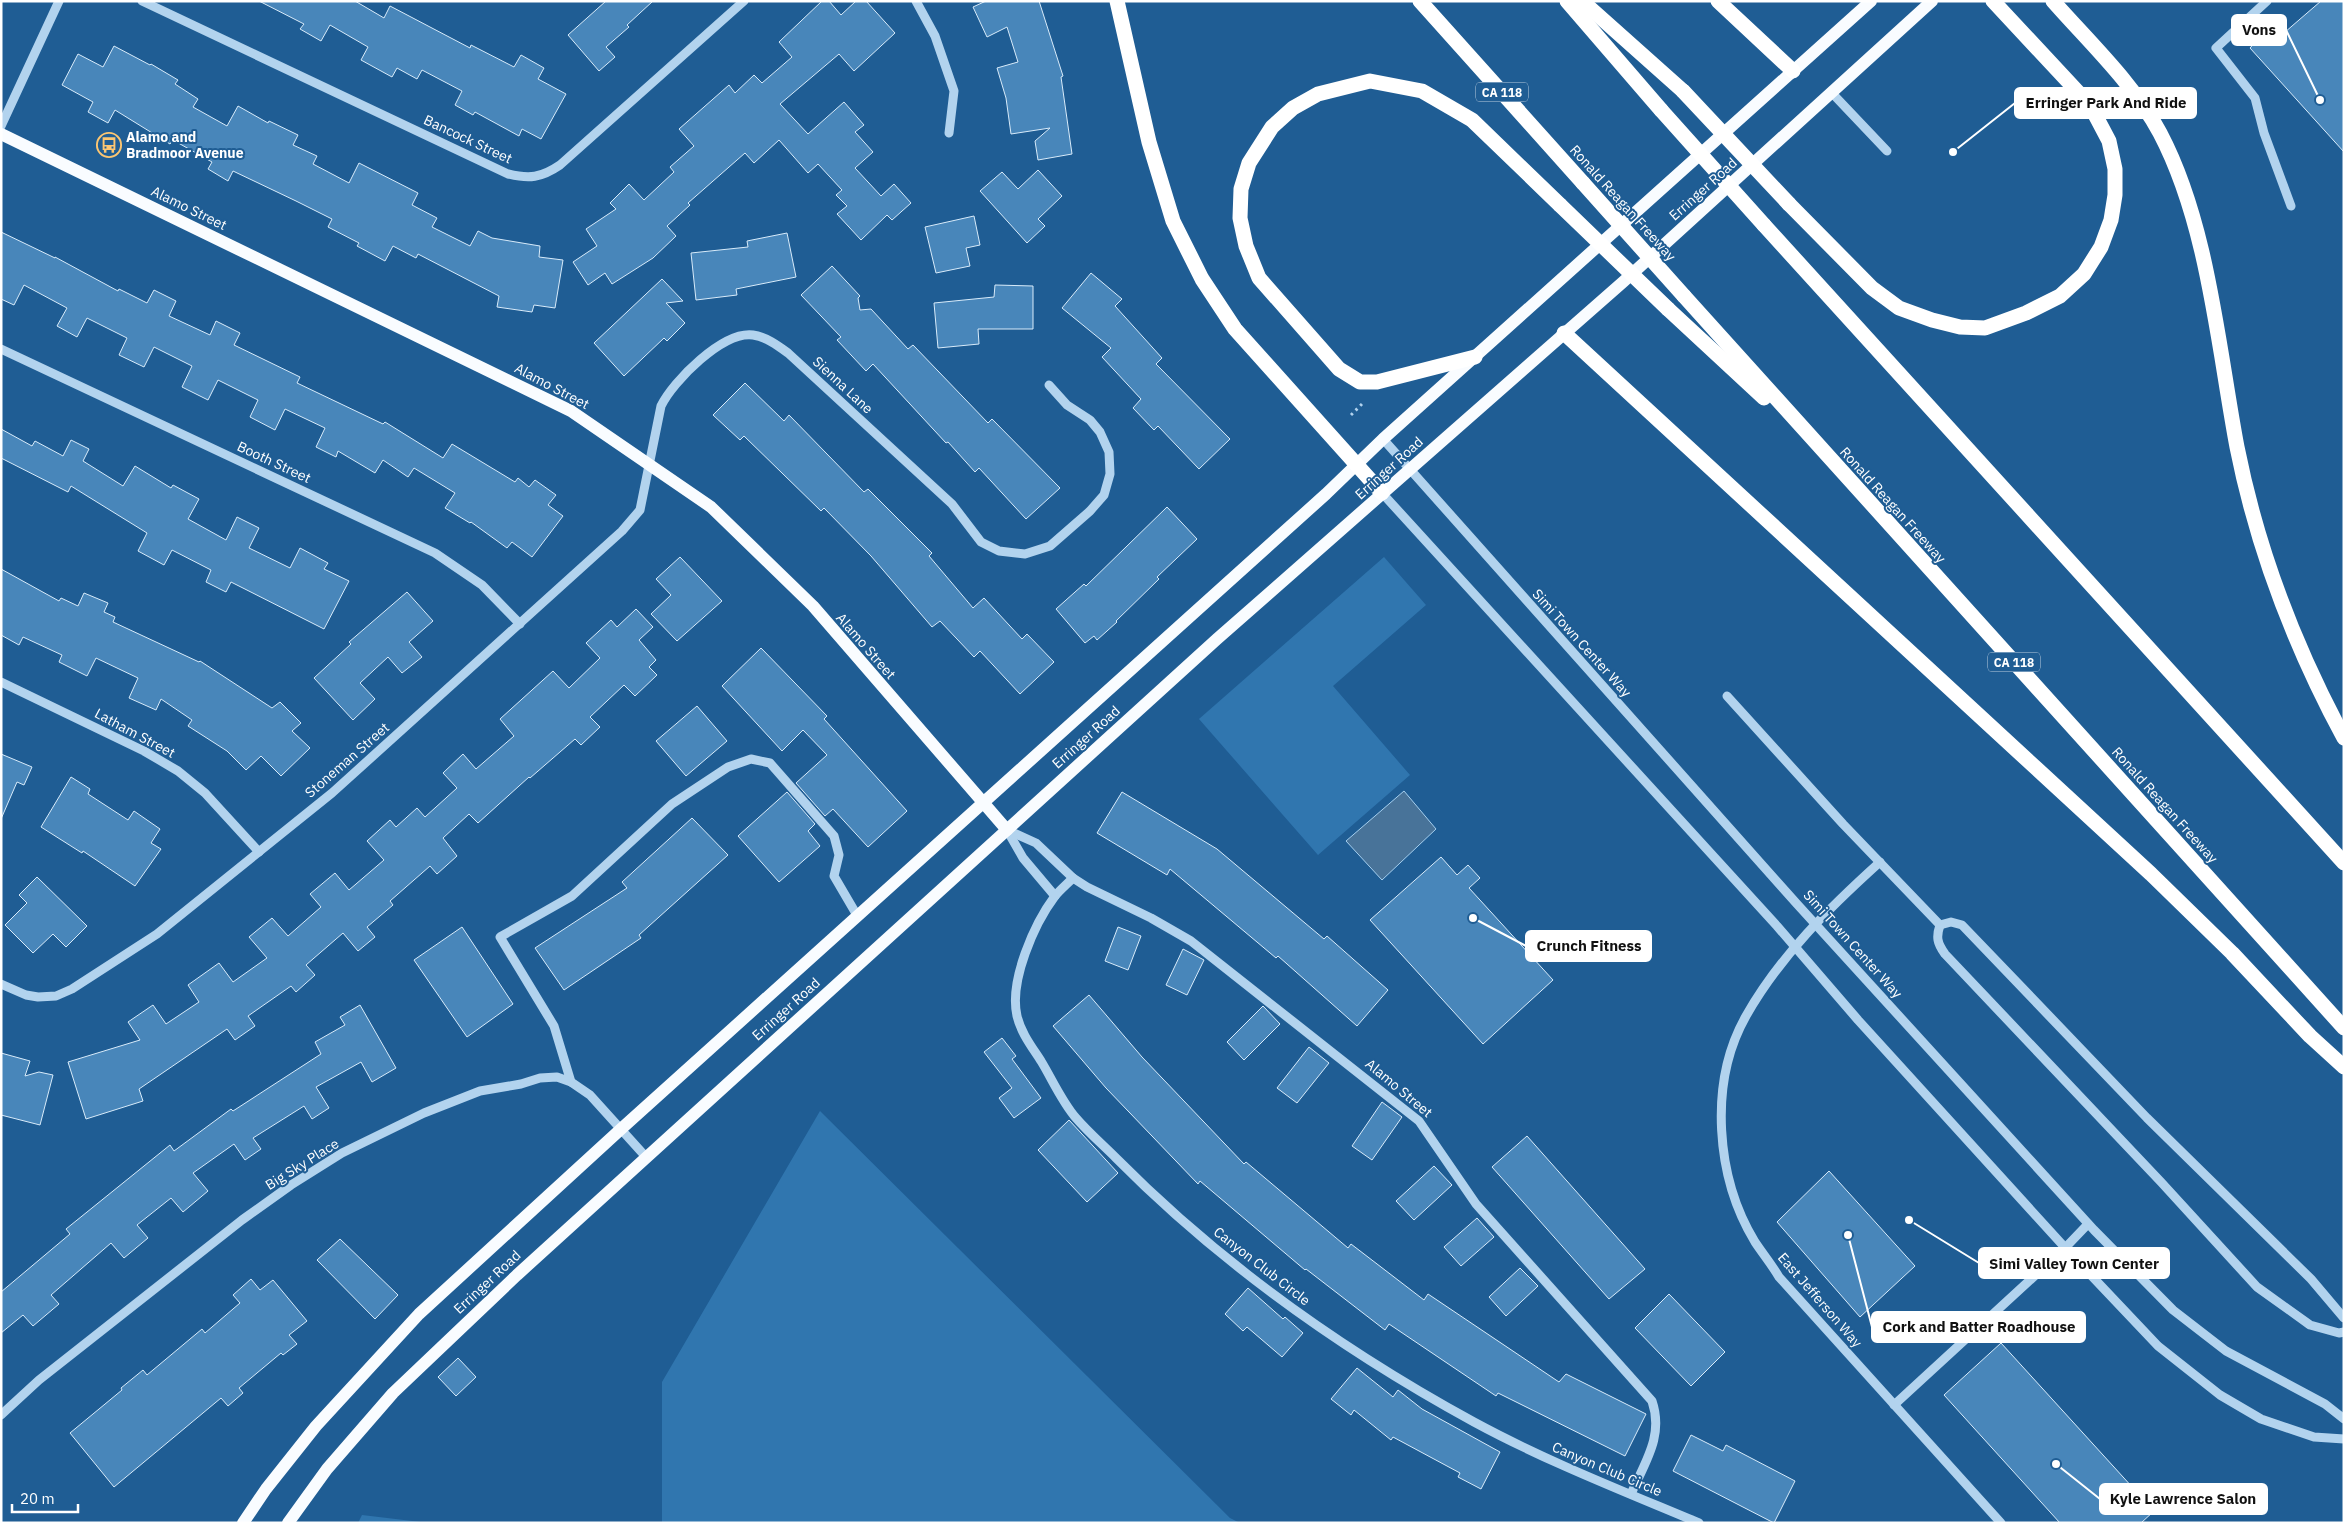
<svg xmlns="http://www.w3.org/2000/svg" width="2345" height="1524" viewBox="0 0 2345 1524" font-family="'IBM Plex Sans',sans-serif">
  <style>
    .green { fill: #3076af }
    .water { fill: #487399; stroke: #a5cfef }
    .building { fill: #4886ba; stroke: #d8ebfa }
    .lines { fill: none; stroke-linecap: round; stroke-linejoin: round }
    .path { stroke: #b2d3ee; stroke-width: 3; stroke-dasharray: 2.5 4; stroke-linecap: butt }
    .minor { stroke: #b2d3ee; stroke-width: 9 }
    .major { stroke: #f9fcff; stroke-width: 12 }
    .highway { stroke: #fff; stroke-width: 15 }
    .highway-bridge { stroke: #fff; stroke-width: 15 }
    .labels { text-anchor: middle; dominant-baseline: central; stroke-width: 4; stroke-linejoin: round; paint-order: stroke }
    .shield { fill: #1f5d94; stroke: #bccedf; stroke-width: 1 }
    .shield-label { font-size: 12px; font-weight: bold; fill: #fff }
    .poi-label { font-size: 14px; font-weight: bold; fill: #fff; stroke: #1f5d94; text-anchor: start }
    .street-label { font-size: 14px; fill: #fff; stroke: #1f5d94 }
    .leader { fill: none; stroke: #fff; stroke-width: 2 }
    .callout-dot { fill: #fff; stroke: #1f5d94; stroke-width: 2 }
    .callout { fill: #fff; stroke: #fff; stroke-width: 2 }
    .callout-label { font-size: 15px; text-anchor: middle; font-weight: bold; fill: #111 }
  </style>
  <rect width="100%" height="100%" fill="#1f5d94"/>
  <g class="green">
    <path d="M1384,557l42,48 -93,81 77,89 -92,80 -119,-136z"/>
    <path d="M820,1111l410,407 10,5h-578v-141z"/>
    <path d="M362,1515l67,8h-71z"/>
  </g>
  <path class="water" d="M1404,791l32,38 -54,51 -36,-39z"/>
  <g class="building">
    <path d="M259,1h96l29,17 6,-12 80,42 1,-3 43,22 7,-12 23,13 -6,11 28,15 -25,45 -19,-10 -3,7 -44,-24 -2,3 -18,-10 7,-14 -40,-21 -5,9 -20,-11 -5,9 -31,-17 7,-13 -38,-22 -9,16 -21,-12 4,-5z"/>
    <path d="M606,1h47l-26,24 2,2 -23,20 9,10 -16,14 -31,-36z"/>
    <path d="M822,1h7l12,14 15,-14h10l29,32 -41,38 -15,-17 -59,50 28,30 36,-32 20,23 -9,7 18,20 -18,16 26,28 13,-12 17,19 -19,17 -5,-5 -26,25 -24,-26 10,-8 -11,-11 6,-5 -24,-26 -10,9 -29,-33 -25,23 -9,-10 -57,50 2,2 -23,21 9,10 -23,22 -41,26 -7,-11 -17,12 -15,-23 24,-16 -11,-17 30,-20 -6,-6 19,-19 15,16 30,-28 -4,-5 24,-21 -15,-17 50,-44 6,8 19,-18 8,8 30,-26 -13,-15z"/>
    <path d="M986,1h53l24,75 -2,1 11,77 -34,6 -3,-19 15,-13 -39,6 -5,-36 -9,-30 21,-6 -11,-35 -20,10 -14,-30z"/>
    <path d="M2321,1h23v151l-94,-104 17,-19 10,10z"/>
    <path d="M114,46l36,19 1,-1 27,16 -3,4 23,15 -5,8 34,19 11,-20 30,17 1,-2 29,14 -5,10 24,11 -4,8 36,19 10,-20 59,30 -6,12 25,13 -5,9 38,19 8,-15 14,7 48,8 -1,11 24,3 -8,48 -21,-3 -2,7 -35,-5 2,-11 -81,-42 -2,4 -23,-12 -8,15 -28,-15 2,-3 -31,-16 4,-8 -36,-18 -63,-30 -5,10 -20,-12 4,-7 -39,-22 -3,4 -55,-34 -7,13 -20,-11 5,-10 -31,-17 16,-31 25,13z"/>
    <path d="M1038,170l24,26 -24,23 7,7 -18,17 -47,-52 22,-19 16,17z"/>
    <path d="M974,216l6,29 -14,3 4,18 -34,7 -11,-46z"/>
    <path d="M1,232l54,26v-1l63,34 1,-2 28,14 7,-13 22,11 -7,15 41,19 6,-14 24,12 -6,12 66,32 -3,6 86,41 2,-2 58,36 9,-14 63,38 3,-4 11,9 6,-7 21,15 -8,10 15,11 -31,41 -20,-15 -5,6 -36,-26 -1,1 -25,-15 10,-15 -41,-25 -6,9 -25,-17 -8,13 -37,-22 -2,6 -20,-10 9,-19 -40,-19 -10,21 -25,-13 8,-17 -40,-20 -10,20 -26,-13 10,-21 -38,-19 -10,20 -25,-12 8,-17 -40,-20 -10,19 -20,-11 10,-18 -43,-23 -10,20 -13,-6z"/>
    <path d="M787,233l9,44 -60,12 1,6 -41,5 -5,-47 57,-6 -1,-6z"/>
    <path d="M832,266l28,30 -2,2 2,12 11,-1 37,40 5,-4 75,78 4,-4 68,69 -34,31 -47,-51 -4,4 -27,-30 -2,1 -73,-79 -7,7 -29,-31 4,-3 -40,-42z"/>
    <path d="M1091,273l31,26 -7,7 47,52 -6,6 74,75 -31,30 -41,-43 -4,4 -21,-22 8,-9 -39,-42 9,-9 -49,-40z"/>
    <path d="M662,279l21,22 -17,2 19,20 -18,18 -3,-3 -40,38 -30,-33z"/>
    <path d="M995,285l38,1v43h-55l1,15 -41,4 -4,-45 60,-6z"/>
    <path d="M745,383l39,38 5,-6 75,77 4,-3 64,64 -3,3 44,52 11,-10 38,41 5,-5 27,28 -34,32 -40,-43 -6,6 -34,-36 -8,6 -61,-71 -47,-48 -3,3 -77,-75 -4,4 -27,-25z"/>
    <path d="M1,429l31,17 3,-5 28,15 8,-16 18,9 -6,12 40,25 12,-20 36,22 2,-3 26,14 -11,20 38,21 11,-23 22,11 -10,20 41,20 10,-20 28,15 -4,6 25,12 -25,48 -93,-47 -5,10 -20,-10 5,-12 -39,-20 -8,15 -26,-14 9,-18 -76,-47 -3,6 -67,-34z"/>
    <path d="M1167,507l30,32 -40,38 2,2 -43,42 1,1 -20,18 -3,-4 -9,7 -29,-34 28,-25 2,2z"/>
    <path d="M680,557l42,44 -45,40 -26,-27 20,-19 -15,-16z"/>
    <path d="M1,569l58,32 2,-3 17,8 6,-13 24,10 -4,9 11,5 -2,5 86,40 1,-1 72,47 8,-6 21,21 -9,8 18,17 -29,28 -20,-20 -15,14 -19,-19 -39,-25 4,-6 -31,-21 -5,11 -27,-12 9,-20 -42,-20 -9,18 -28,-14 3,-7 -39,-18 -4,8 -18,-10z"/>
    <path d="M407,592l26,29 -24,21 13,15 -20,16 -14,-16 -28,26 15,16 -22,21 -39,-42 37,-34 -2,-2z"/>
    <path d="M636,609l17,18 -14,13 17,20 -7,7 8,8 -22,21 -11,-11 -34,32 10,10 -19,18 -6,-6 -45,39 -1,-1 -51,46 -9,-9 -26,24 14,18 -20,18 -7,-8 -40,35 3,4 -26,22 8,10 -17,14 -15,-18 -37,32 9,10 -19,17 -5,-6 -43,30 7,10 -20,14 -8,-11 -88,60 4,12 -57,18 -18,-57 72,-22 -12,-18 25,-17 13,19 33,-22 -11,-17 31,-22 14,19 34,-24 -18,-21 23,-19 16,18 33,-29 -11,-13 25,-21 14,17 35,-30 -17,-19 23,-21 6,7 21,-19 8,9 32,-29 -14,-15 20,-19 13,15 38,-33 -14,-17 53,-48 16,17 31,-30 -14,-15 25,-23 6,7z"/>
    <path d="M761,648l66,68 -3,3 83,92 -39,36 -35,-38 -8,7 -29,-33 31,-28 -24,-25 -21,21 -60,-65z"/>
    <path d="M697,706l30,35 -41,35 -30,-35z"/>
    <path d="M1,754l31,13 -8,18 -7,-3 -16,37z"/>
    <path d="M71,777l19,12 -2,5 40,26 6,-9 26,18 -9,14 10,6 -26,37 -52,-35 -1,2 -41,-26z"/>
    <path d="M787,792l28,32 -7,7 12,15 -41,36 -41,-46z"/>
    <path d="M1122,792l95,57 107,90 3,-3 61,54 -31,36 -79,-70 -2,2 -106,-89 -3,6 -70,-42z"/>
    <path d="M692,818l36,37 -89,80 2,3 -77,52 -29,-42 92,-60 -5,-6z"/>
    <path d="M1441,857l16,18 11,-10 12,13 -11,10 84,92 -70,64 -113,-124z"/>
    <path d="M37,877l50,49 -21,21 -13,-13 -20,19 -28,-28 22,-22 -8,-8z"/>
    <path d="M462,927l51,77 -46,33 -53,-77z"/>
    <path d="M1118,927l23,9 -13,34 -23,-9z"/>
    <path d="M1183,949l21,11 -17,35 -21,-10z"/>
    <path d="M1089,995l53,62 102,107 2,-2 102,86 3,-4 73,56 4,-6 131,88 7,-8 80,40 -21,42 -127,-63 -2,3 -107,-72 -4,6 -79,-61 -1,1 -105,-89 -2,3 -92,-96 -53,-62z"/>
    <path d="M360,1005l36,63 -24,14 -11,-20 -45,25 13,21 -17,11 -8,-13 -51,32 8,11 -16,11 -11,-16 -41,29 15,18 -25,21 -12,-14 -34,27 11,13 -24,20 -13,-15 -60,52 8,9 -26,22 -10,-11 -22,18v-41l69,-58 -4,-5 104,-84 4,6 57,-42 2,2 88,-57 -6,-12 30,-17 -5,-8z"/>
    <path d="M1263,1006l17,18 -36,36 -17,-18z"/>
    <path d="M1002,1038l14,18 -4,3 29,39 -27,20 -15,-20 13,-10 -28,-36z"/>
    <path d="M1309,1047l20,16 -32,40 -20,-15z"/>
    <path d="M1,1053l29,8 -5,15 14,-4 14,3 -13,50 -39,-10z"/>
    <path d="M1382,1102l20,15 -30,43 -20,-14z"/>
    <path d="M1069,1120l49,53 -31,29 -49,-52z"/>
    <path d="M1527,1136l118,133 -36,30 -117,-132z"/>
    <path d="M1434,1166l18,19 -38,35 -18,-19z"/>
    <path d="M1829,1171l86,95 -55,51 -83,-95z"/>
    <path d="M1477,1218l17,19 -33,29 -17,-19z"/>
    <path d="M340,1239l58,56 -23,24 -58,-59z"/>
    <path d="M1520,1268l18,18 -32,30 -17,-19z"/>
    <path d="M251,1279l9,11 13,-10 34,41 -18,14 8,9 -14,11 -2,-2 -42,35 4,5 -15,13 -7,-8 -107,89 -44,-54 52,-43 -1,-2 22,-18 4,5 55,-46 3,4 35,-30 -7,-8z"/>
    <path d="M1248,1288l35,31 2,-2 18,16 -21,24 -35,-30 -4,4 -18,-17z"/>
    <path d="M1669,1294l56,58 -34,34 -56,-58z"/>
    <path d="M2001,1343l153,168 -13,12h-81l-116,-128z"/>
    <path d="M458,1358l18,19 -20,19 -18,-19z"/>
    <path d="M1357,1368l36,29 5,-7 24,19 78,43 -19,37 -23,-12 2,-4 -67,-36 -2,3 -37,-30 -3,5 -20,-16z"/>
    <path d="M1691,1435l32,16 3,-6 69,36 -21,42 -101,-52z"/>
  </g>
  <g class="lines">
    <path class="path" d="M1351,415l13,-13"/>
    <g class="minor">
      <path d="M142,1l366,173c21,5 33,4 52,-9l184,-164"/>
      <path d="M916,1l19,35 19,55 -5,42"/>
      <path d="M2267,1l-51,47 39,50 9,35 27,73"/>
      <path d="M1831,92l56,59"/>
      <path d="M1,126l58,-125"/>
      <path d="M1,349l434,204 47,32 38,39"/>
      <path d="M1383,439l414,465 297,326 79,80 53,41 99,53 19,15"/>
      <path d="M1382,493l395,433 81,94 211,232 89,94 62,49 41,24 53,18 30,2"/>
      <path d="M1,682l143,69 34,20 27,22 54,59"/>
      <path d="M1727,696l116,128 97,101"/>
      <path d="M1007,830l29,13 37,35 14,9 64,31 40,23 228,180 57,83 176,197c12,35 -7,61 -21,93"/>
      <path d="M1007,830l16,28 32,38"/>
      <path d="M1880,862c-51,46 -100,94 -134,154 -38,67 -30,162 9,226 8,12 17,23 24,35l222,246"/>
      <path d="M1073,878c-6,6 -13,12 -18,18 -21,28 -46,85 -38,120 4,17 15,31 24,45 11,18 21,41 35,57 12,14 27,27 40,40 104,105 228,193 358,264 72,39 149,69 225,101"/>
      <path d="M1940,925c-4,12 -3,18 5,29l216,228 96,105 53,38 29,8 5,-1"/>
      <path d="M1940,925l11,-3 11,3 185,193 164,161 33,39"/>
      <path d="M1,984l25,11 12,2 18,-1 16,-7 85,-55 175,-141 290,-262 18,-21 21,-104c12,-25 62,-75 92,-71 13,2 24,10 35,18l164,151 29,38 18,9 26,3 25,-8 40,-35 14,-16 6,-21 -1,-22 -9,-20 -10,-12 -23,-15 -18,-20"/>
      <path d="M571,1082l-17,-56 -54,-89 72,-41 100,-92 56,-37 23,-8 19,4 64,73 5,19 -5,21 24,41"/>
      <path d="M1894,1405l171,-157 23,-24"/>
      <path d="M1,1415l38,-35 203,-160 49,-35 51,-32 82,-40 56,-22 41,-7 19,-6 17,-1 14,5 19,13 56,62"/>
    </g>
    <g class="major">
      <path d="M1,134l570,277 140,96 102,99 194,224"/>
      <path d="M243,1523l23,-34 50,-63 103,-112 202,-185 705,-635 57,-55 488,-438"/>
      <path d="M288,1523l39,-54 66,-76 124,-118 700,-636 406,-357 309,-281"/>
    </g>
    <g class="highway">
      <path d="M1117,1l32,141 24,79 29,58 33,50 147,164"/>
      <path d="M1420,1l163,182"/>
      <path d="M1567,1l94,109"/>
      <path d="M1582,1l101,90"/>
      <path d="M1718,1l75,70"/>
      <path d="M2053,1c37,42 81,83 107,132 48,91 58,213 77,314 20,101 58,200 107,291"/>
      <path d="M1789,204l83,84 27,20 33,12 28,7 25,1 41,-15 34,-17 24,-22 17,-27 10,-27 4,-25v-26l-6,-28 -19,-36 -97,-104"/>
      <path d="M1764,225l580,638"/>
      <path d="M1684,296l660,732"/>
      <path d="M1668,309l96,89"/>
      <path d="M1564,333l587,541 81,79 78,83 34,31"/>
      <path d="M1475,357l-98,25h-17l-21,-13 -80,-91 -13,-32 -6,-28 1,-29 8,-26 23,-36 21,-19 25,-14 52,-13 52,10 50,29 88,85"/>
    </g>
    <g class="highway-bridge">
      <path d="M1683,91l106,113"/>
      <path d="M1661,110l103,115"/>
      <path d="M1583,183l101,113"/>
      <path d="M1560,205l108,104"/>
    </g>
  </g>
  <defs>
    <symbol id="bus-ring" viewBox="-11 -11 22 22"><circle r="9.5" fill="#1f5d94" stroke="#fcc672" stroke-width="1.5"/><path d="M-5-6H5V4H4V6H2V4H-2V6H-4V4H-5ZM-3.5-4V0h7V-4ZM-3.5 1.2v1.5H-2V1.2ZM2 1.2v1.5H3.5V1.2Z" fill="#fcc672"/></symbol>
  </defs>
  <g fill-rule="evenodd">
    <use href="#bus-ring" x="95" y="131" width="28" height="28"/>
  </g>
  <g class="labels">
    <g class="shield">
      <rect x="1476" y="82.5" width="52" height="19" rx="4"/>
      <rect x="1988" y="652.5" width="52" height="19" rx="4"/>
    </g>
    <g class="shield-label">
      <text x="1502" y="92">CA 118</text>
      <text x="2014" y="662">CA 118</text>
    </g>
    <g class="poi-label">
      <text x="126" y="137">Alamo and<tspan x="126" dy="16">Bradmoor Avenue</tspan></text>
    </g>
    <g class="street-label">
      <text transform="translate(468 139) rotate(25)">Bancock Street</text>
      <text transform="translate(1703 189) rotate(-42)">Erringer Road</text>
      <text transform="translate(1623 203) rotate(48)">Ronald Reagan Freeway</text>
      <text transform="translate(189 208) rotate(26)">Alamo Street</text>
      <text transform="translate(843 385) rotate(43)">Sienna Lane</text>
      <text transform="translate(552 386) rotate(28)">Alamo Street</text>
      <text transform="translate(274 462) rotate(25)">Booth Street</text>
      <text transform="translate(1389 468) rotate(-42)">Erringer Road</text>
      <text transform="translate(1893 505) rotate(48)">Ronald Reagan Freeway</text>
      <text transform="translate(1582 643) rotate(48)">Simi Town Center Way</text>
      <text transform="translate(866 646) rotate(49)">Alamo Street</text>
      <text transform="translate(135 733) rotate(28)">Latham Street</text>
      <text transform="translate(1086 737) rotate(-42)">Erringer Road</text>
      <text transform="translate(347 760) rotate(-41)">Stoneman Street</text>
      <text transform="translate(2165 805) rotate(48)">Ronald Reagan Freeway</text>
      <text transform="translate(1853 944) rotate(48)">Simi Town Center Way</text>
      <text transform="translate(786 1009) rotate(-42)">Erringer Road</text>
      <text transform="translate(1399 1088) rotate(40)">Alamo Street</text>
      <text transform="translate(302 1164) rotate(-32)">Big Sky Place</text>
      <text transform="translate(1262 1266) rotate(38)">Canyon Club Circle</text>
      <text transform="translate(487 1282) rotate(-43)">Erringer Road</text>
      <text transform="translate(1820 1300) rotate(49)">East Jefferson Way</text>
      <text transform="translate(1607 1469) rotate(23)">Canyon Club Circle</text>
    </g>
  </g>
  <path class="leader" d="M2320 100L2286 30M1953 152L2015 103M1473 918L1526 946M1909 1220L1979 1263M1848 1235L1872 1327M2056 1464L2100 1499"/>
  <g class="callout-dot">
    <circle cx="2320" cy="100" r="5"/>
    <circle cx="1953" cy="152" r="5"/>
    <circle cx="1473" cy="918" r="5"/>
    <circle cx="1909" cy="1220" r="5"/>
    <circle cx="1848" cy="1235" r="5"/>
    <circle cx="2056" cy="1464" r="5"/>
  </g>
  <g class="callout">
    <rect x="2232" y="15" width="54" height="30" rx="5"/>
    <rect x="2015" y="88" width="181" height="30" rx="5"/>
    <rect x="1526" y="931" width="125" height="30" rx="5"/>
    <rect x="1979" y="1248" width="190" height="30" rx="5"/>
    <rect x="1872" y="1312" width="213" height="30" rx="5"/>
    <rect x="2100" y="1484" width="167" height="30" rx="5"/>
  </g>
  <g class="callout-label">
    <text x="2259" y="35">Vons</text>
    <text x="2106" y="108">Erringer Park And Ride</text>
    <text x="1589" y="951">Crunch Fitness</text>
    <text x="2074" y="1269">Simi Valley Town Center</text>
    <text x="1979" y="1332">Cork and Batter Roadhouse</text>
    <text x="2183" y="1504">Kyle Lawrence Salon</text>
  </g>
  <rect width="2345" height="1524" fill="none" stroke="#ffffff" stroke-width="5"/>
  <path d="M12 1504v8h66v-8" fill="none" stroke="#ffffff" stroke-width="2.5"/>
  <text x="20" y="1504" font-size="15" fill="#ffffff" stroke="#1f5d94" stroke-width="4" paint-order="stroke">20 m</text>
</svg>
